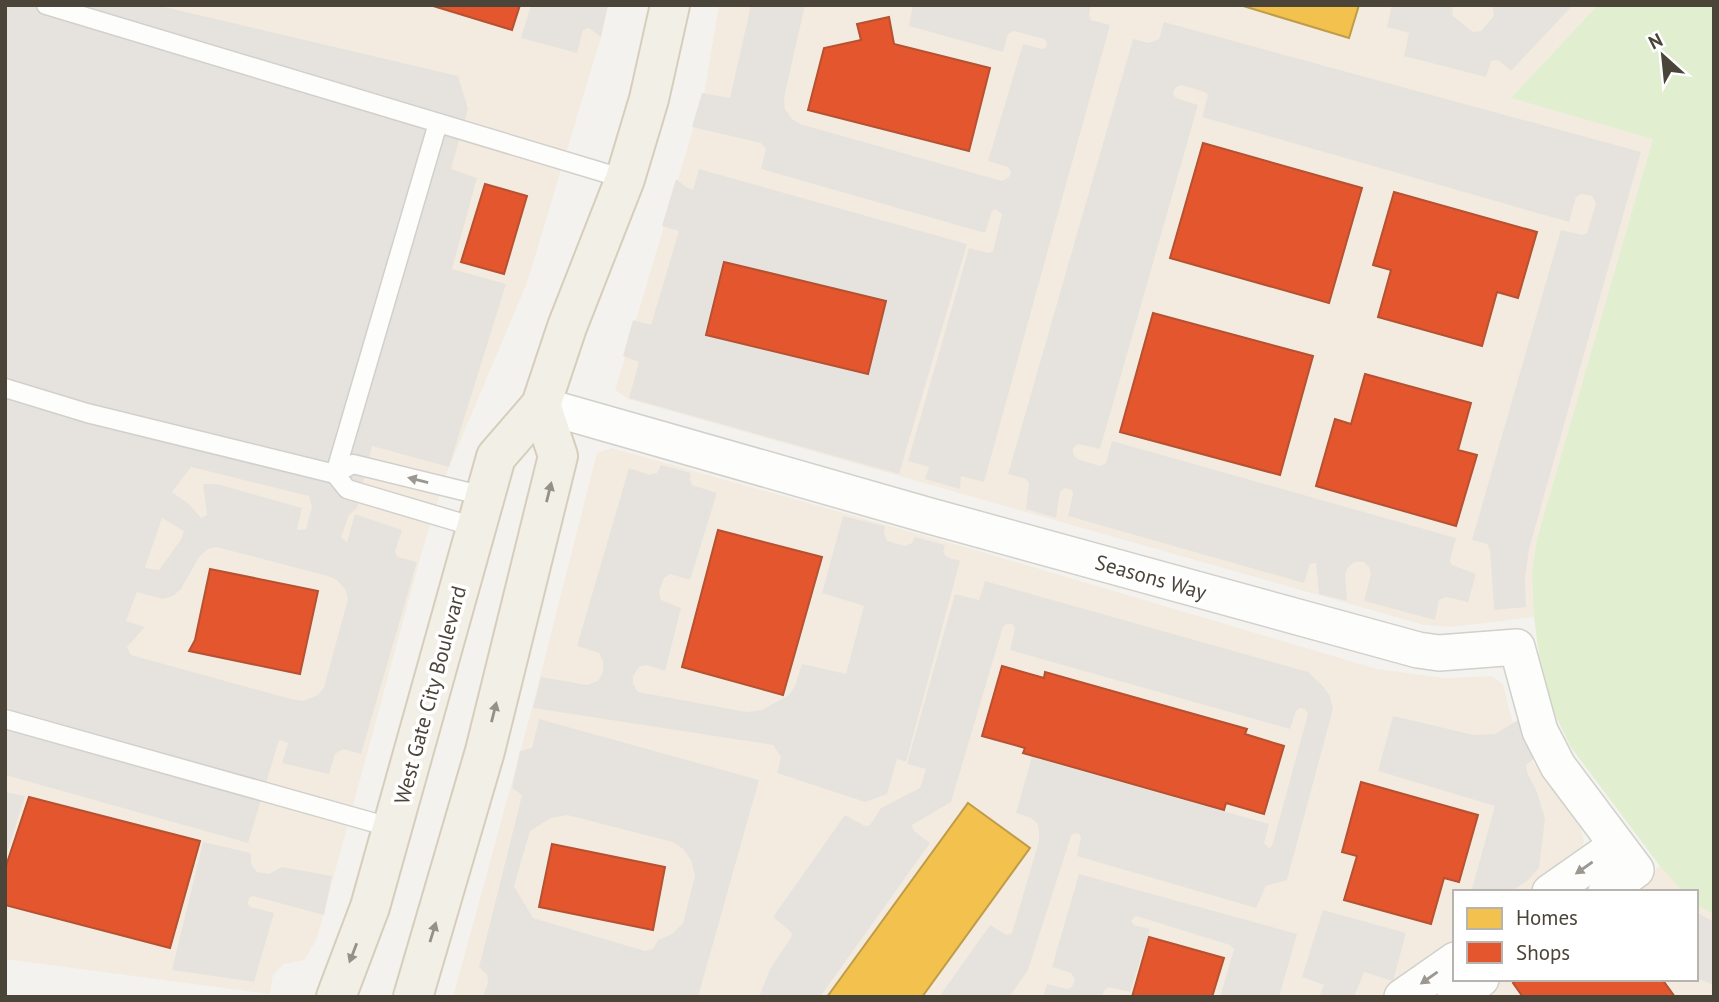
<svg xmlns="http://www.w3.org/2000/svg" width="1719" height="1002" viewBox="0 0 1719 1002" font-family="'PT Sans',sans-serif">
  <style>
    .commercial { fill: #f3ebdf }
    .green { fill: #e1eecf }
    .parking { fill: #e6e3df; fill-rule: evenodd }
    .homes { fill: #f2c14e; stroke: #c09c48; stroke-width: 2 }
    .shops { fill: #e4572e; stroke: #b65131; stroke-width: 2 }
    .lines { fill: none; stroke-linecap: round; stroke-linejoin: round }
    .service-casing { stroke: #d2d0cb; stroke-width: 21 }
    .minor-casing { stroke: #d2d0cb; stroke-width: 38 }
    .primary-casing { stroke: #d6cebb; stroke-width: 42 }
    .service { stroke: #fdfdfc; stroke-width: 18 }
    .minor { stroke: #fdfdfc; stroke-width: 35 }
    .primary { stroke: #f2efe6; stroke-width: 38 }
    .oneway { fill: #9b9791 }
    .oneway2 { fill: #969187 }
    .labels { text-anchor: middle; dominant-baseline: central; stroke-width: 7; stroke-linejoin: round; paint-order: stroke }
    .street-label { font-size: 21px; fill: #4b4439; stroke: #fff }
  </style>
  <rect width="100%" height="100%" fill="#f4f2ee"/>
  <g class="commercial">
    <path d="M5,5h603l-7,32 -74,246 -80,189 -24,76 -106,390 -12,22 -21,4 -11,11 -3,19 -265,-35z"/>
    <path d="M719,5h879l-87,93 142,41 -116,400 -5,34 2,44 -84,10 -26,-2 -796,-226 -13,-9 90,-301z"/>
    <path d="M612,448l353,99 412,122 68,9 47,-2 11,8 8,33 16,37 53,73 4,14 -3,10 -10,13 -41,28h-75v52l-76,53h-926l78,-285 66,-259z"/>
    <path d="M1660,866l23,26h-60z"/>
    <path d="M1696,905l18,9v83h-238l24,-18h196z"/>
  </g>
  <path class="green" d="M1598,5h116v909l-18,-9v-13h-13l-23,-26 -90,-120 -17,-36 -14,-55 -5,-38 -2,-44 5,-34 116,-400 -142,-41z"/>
  <g class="parking">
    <path d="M5,5h151l302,71 10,33 -17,60 26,9 -25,91 54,15 -57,183 -77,-21 -15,62 -8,7 -8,22 6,5 8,-28 47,16 -7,22 3,5 19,5 -56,192 -18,-5 -8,5 -6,20 -47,-11 6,-20 -9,-3 -31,103 -243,-68zM191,467l118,29 3,11 -6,22 -9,1 5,-22 -85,-24h-14l4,31 -6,3 -12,-14 -17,-12zM162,518l22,13 -2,7 -23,32 -14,-2zM216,547l112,29 9,4 8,9 3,10 -24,88 -6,8 -15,6 -12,-2 -160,-44 -4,-8 18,-20 -19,-6 11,-29 26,7 10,-3 8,-7 18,-32 9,-8z"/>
    <path d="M531,5h77l-7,32 -12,-9 -6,2 -6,23 -56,-15z"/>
    <path d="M751,5h54l-21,93 1,11 7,10 8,5 202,57 7,-4 2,-5 -3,-5 -20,-6 35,-117 19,5 4,-2 1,-5 -3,-3 -30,-8 -6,3 -5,18 -94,-26 4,-21h178l-2,9 2,6 19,5 -126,457 -23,-6 -1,13 -35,-10 4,-12 -21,-6 61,-213 20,5 4,-2 9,-37 -7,-5 -3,2 -7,22 -224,-64 5,-20 -5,-6 -69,-16 10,-34 28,5z"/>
    <path d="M1392,5h60l1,11 20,16 8,-1 13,-15 -1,-8 -2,-3h82l-62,66 -13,-11 -7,1 -5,16 -82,-21 5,-23 -22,-6z"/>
    <path d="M1164,22l477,130 -112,397 -4,29 1,29 -32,3 -4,-60 -3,-6 -15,-4 89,-310 21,5 5,-2 9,-30 -4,-7 -10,-2 -6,3 -7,25 -367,-105 6,-22 -3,-3 -24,-7 -6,3 -2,6 3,4 22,7 -98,344 -22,-5 -5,4v6l4,5 23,7 6,-3 6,-22 344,97 -6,22 2,5 24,9 -8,28 -22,-5 -7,3 -4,20 -71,-19 7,-27 -2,-7 -5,-5h-9l-7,5 -3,9 2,25 -28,-7 -3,-31 -6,1 -6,19 -236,-67 5,-22 -1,-4 -7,-2 -5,4 -4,26 -30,-9 3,-26 -3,-4 -18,-5 125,-435 16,4 10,-4z"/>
    <path d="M699,169l268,75 -68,230 -270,-76 10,-36 -16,-6 10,-36 18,5 28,-94 -17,-5 14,-47 10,8 7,3zM725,262l161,39 -18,73 -161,-40z"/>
    <path d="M661,465l30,8 -1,6 2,6 25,8 -27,87 -20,-6 -6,4 -5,14 2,8 20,8 -16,63 -19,-6 -7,2 -6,9v8l5,8 109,20 15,-2 27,-15 6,-9 7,-22 44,10 18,-68 -42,-13 21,-77 42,10 -1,7 3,8 18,5 7,-3 3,-6 30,8 -2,7 4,5 13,4 -54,201 -9,-3 -10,35 -22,8 -88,-29 4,-16 -8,-12 -240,-37 8,-31 46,8 11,-4 5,-9v-11l-4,-8 -22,-7 52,-178 21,7 7,-2z"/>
    <path d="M985,581l323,91 14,13 8,11 3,13 -46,171 -21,6 -10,22 -179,-52 4,-19 -2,-3 -5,-1 -3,3 -43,134 -19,27h-70l51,-72 17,10 5,-2 27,-92v-11l-2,-7 -6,-5 -15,-5 16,-56 237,67 -5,19 5,5 3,-2 36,-132 -3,-5 -5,-1 -4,3 -6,18 -280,-79 5,-22 -3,-4h-5l-4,3 -52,175 -39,23 2,6 16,12 -110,154h-61l11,-28 22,-33 -1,-4 -18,-15 72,-102 20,11 5,-1 11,-17 39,-20 6,-19 -19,-5 48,-170 24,6z"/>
    <path d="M1393,716l81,19 21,-1 23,-14 18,37 -10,8 1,7 10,20 8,27 -6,49 -12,13 -17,11h-39l24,-86 -117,-35z"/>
    <path d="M539,719l220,61 -61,217h-215l5,-15 -1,-7 -8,-8 43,-172 -10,-7 8,-37 12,-3zM567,815l106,27 10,7 8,11 4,16 -12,47 -11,11 -14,6 -5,9 -8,2 -112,-33 -19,-32 16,-55 21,-13z"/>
    <path d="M5,792l20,4 -20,63z"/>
    <path d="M203,842l48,11v11l6,8 12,2 13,-7 50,9 -8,39 -71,-19 -4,2 -1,6 3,3 23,6 -20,69 -82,-12z"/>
    <path d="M1079,874l218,60 -18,63h-59l14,-48 -4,-4 -94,-29 -5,5 3,4 16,4 -20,63 -21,-5 -5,4 -2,6h-59l4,-13 20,5 5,-2 3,-8 -4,-6 -19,-6z"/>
    <path d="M1323,910l83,23 -13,48 -29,-9 -10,25h-35l5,-12 -22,-8z"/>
    <path d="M1696,912l18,10v63l-18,-7z"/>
  </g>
  <g class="homes">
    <path d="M1240,5h119l-10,33z"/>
    <path d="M968,803l62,45 -108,149h-95z"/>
  </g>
  <g class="shops">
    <path d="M430,5h90l-8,25z"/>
    <path d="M889,17l5,27 96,24 -21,83 -161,-41 16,-62 37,-8 -4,-16z"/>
    <path d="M1203,143l159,45 -33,115 -159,-45z"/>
    <path d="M485,184l42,12 -23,78 -43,-12z"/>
    <path d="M1394,192l143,40 -19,66 -21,-6 -15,54 -104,-29 13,-47 -18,-5z"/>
    <path d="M724,262l162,39 -18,73 -162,-39z"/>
    <path d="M1153,313l160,43 -33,119 -160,-43z"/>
    <path d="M1365,374l106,29 -13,47 19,5 -21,71 -140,-40 19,-67 16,5z"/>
    <path d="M718,530l104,27 -39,138 -101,-28z"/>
    <path d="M210,569l108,22 -18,83 -111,-23 6,-11z"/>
    <path d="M1002,666l42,12 1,-6 202,57 -2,5 39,12 -20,68 -38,-11 -2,7 -201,-57 2,-5 -43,-12z"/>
    <path d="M1361,782l117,33 -19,67 -15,-4 -13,46 -87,-24 13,-44 -15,-4z"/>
    <path d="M29,797l171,44 -30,107 -165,-43v-36z"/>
    <path d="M552,844l113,23 -12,63 -114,-23z"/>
    <path d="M1149,937l75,21 -12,39h-80z"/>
    <path d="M1519,979h143l13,18h-152l-10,-14z"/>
  </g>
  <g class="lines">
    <defs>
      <g id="service">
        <path d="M46,5l579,174"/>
        <path d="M5,388l82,25 248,61 12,15 128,38"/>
        <path d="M335,474l103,-351"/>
        <path d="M335,474l18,-10 131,32"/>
        <path d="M5,719l388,109"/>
      </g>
      <g id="minor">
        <path d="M541,405l389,111 488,134 21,3 78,-6 23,84 18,35 78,104 -30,22"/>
        <path d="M1550,892l67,-47"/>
        <path d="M1402,997l53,-37"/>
        <path d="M1455,997l26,-18"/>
      </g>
      <g id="primary">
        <path d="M336,997l34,-90 126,-450 45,-52 26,-78 58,-148 24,-80 21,-94"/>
        <path d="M413,997l72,-246 73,-295 -17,-51"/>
      </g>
    </defs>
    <use href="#service" class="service-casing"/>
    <use href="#minor" class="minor-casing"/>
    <use href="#primary" class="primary-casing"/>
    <use href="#service" class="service"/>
    <use href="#minor" class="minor"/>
    <use href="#primary" class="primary"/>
  </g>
  <defs><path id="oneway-solid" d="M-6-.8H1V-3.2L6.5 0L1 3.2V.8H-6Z" transform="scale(1.75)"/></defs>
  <g class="oneway">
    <use href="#oneway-solid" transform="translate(418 480) rotate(-166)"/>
    <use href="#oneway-solid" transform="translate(1584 868) rotate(145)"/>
    <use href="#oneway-solid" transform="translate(1429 978) rotate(145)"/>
  </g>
  <g class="oneway2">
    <use href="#oneway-solid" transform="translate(549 492) rotate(-76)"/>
    <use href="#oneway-solid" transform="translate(494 712) rotate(-76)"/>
    <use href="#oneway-solid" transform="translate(433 932) rotate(-73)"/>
    <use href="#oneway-solid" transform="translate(353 953) rotate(111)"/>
  </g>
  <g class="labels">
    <g class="street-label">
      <text transform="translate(1151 577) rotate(16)">Seasons Way</text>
      <text transform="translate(430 695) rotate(-75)">West Gate City Boulevard</text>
    </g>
  </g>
  <rect width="1719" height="1002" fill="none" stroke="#4b4439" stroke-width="14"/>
  <rect x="1453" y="890" width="245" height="91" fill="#ffffff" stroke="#b7b4b0" stroke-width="2"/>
  <rect x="1467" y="908" width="35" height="21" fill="#f2c14e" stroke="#b7b4b0" stroke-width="2"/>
  <text x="1516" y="925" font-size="21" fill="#4b4439">Homes</text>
  <rect x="1467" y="942" width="35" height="21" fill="#e4572e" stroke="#b7b4b0" stroke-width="2"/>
  <text x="1516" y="960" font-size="21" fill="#4b4439">Shops</text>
  <g transform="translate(1663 56) rotate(333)" stroke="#ffffff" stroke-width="5" paint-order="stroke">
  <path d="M0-5L12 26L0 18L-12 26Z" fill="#4b4439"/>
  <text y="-10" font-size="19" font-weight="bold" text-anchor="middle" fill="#4b4439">N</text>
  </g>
</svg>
